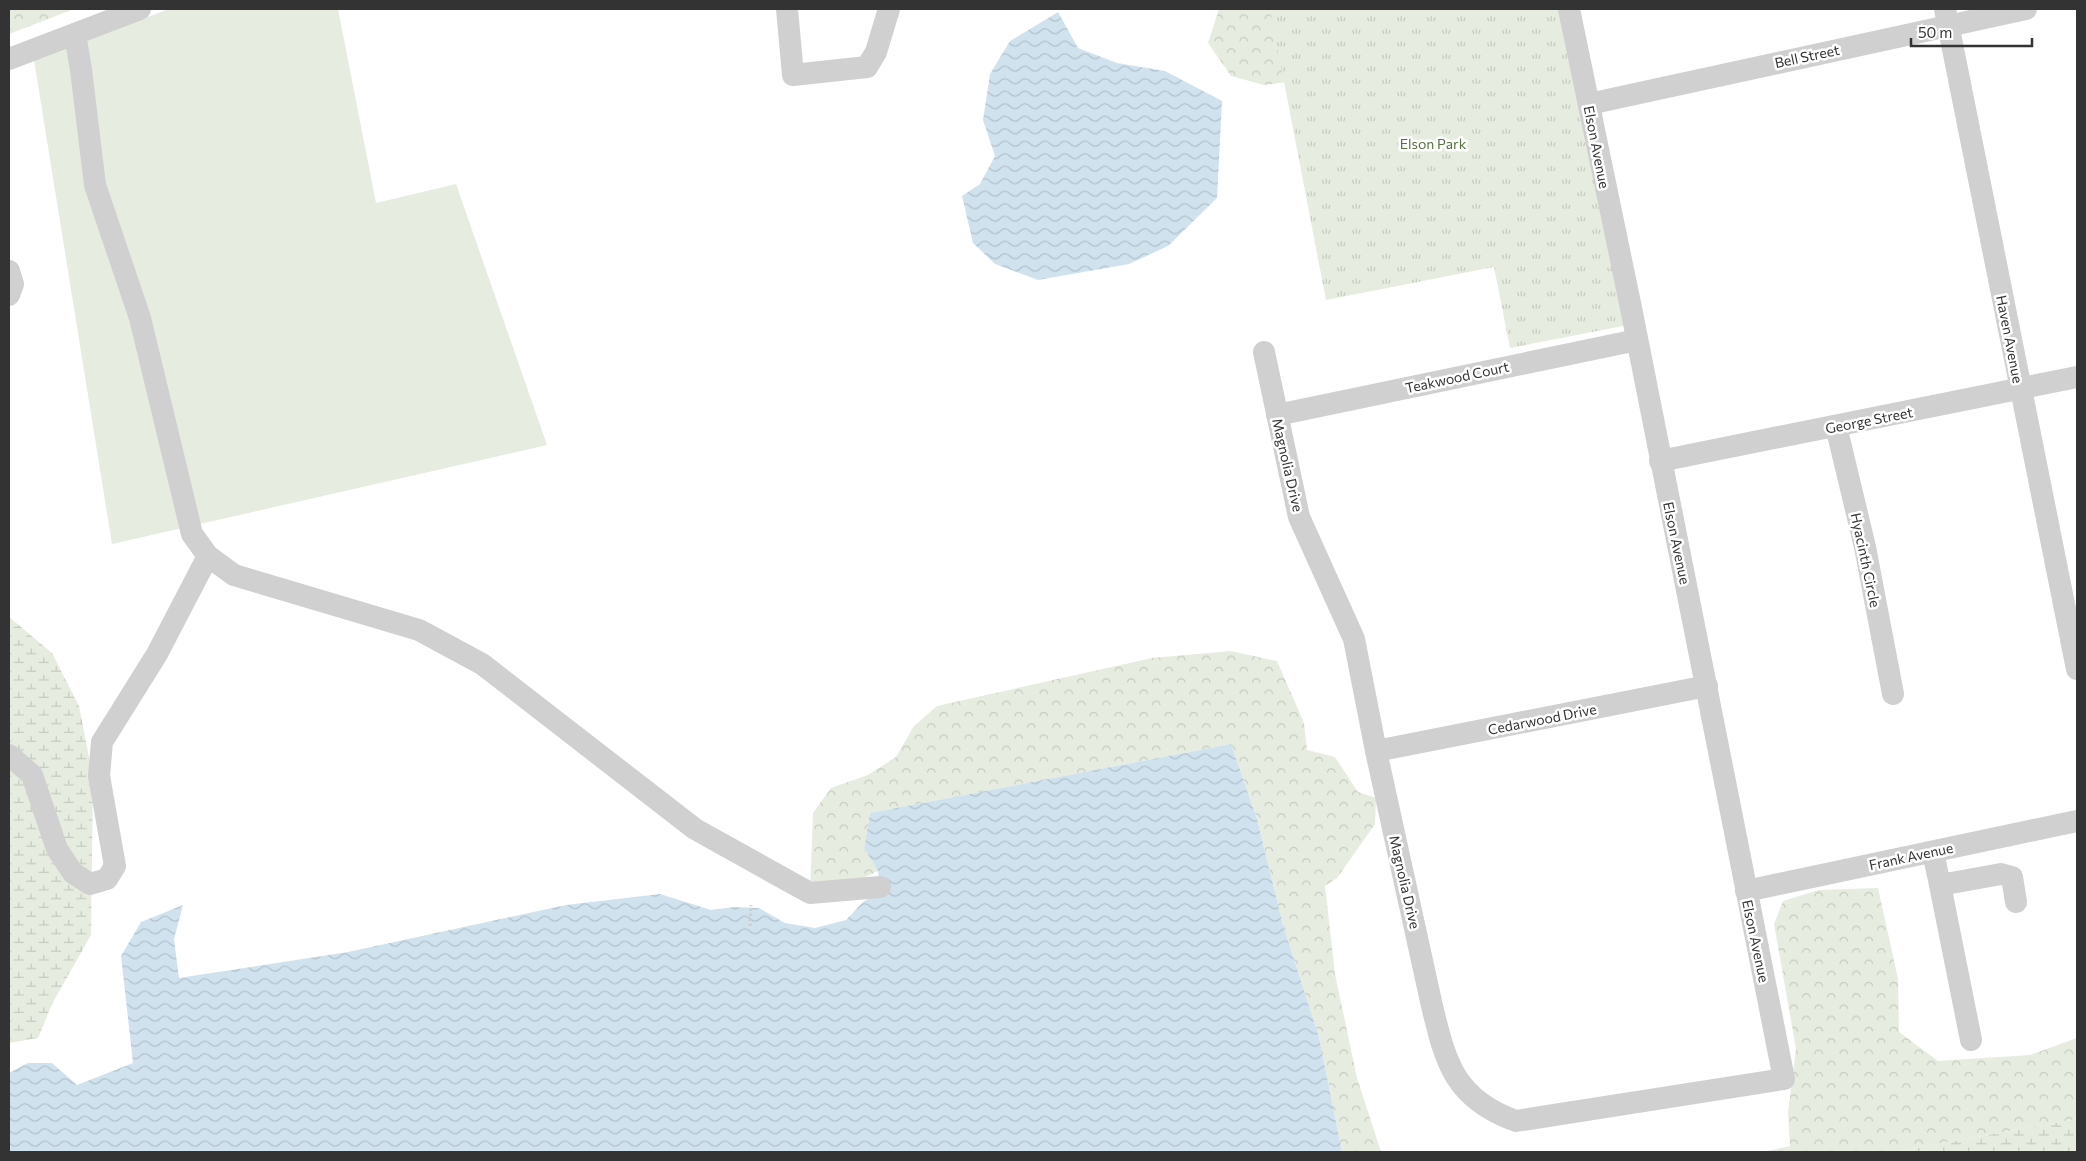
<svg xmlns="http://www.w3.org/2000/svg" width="2086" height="1161" viewBox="0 0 2086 1161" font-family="Commissioner,sans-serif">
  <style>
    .grass { fill: #e6ecdf }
    .forest { fill: url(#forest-crowns) }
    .wetland { fill: url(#wetland-marsh) }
    .park { fill: url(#park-tufts) }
    .water { fill: url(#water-waves) }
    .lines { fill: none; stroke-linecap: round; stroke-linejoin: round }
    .path { stroke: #cdcdcd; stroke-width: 3; stroke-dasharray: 2.5 2.5; stroke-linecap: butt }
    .minor { stroke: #d0d0d0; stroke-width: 22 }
    .labels { text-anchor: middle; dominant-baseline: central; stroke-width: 5; stroke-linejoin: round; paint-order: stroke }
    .street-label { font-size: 14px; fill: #333; stroke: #fff }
    .park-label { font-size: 14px; fill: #56703f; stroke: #fff }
  </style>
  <defs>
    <pattern id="forest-crowns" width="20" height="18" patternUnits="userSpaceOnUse" patternTransform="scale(1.25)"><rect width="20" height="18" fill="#e6ecdf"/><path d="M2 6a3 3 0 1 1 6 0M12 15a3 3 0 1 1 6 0" fill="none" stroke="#c6cbc0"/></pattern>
    <pattern id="wetland-marsh" width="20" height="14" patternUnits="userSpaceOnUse" patternTransform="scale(1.25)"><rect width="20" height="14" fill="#e6ecdf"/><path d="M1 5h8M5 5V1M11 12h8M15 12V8" fill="none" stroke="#c6cbc0"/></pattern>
    <pattern id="park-tufts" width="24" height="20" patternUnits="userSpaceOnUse" patternTransform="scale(1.25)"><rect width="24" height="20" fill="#e6ecdf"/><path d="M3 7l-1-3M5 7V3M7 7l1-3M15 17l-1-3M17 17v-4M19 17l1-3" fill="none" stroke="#c6cbc0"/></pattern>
    <pattern id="water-waves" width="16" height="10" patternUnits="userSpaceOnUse" patternTransform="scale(1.25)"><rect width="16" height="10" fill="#cfe2ee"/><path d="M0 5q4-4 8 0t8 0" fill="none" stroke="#b2c2cd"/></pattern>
  </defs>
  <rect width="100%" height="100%" fill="#fff"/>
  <path class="grass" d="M169,9h169l38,194 80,-19 91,261 -435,99 -78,-484z"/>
  <g class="forest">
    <path d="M9,9h65l-65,25z"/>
    <path d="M1219,9h94l2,69 -51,7 -33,-9 -23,-33z"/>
    <path d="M1230,651l47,10 27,62 3,27 28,7 23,35 18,6 -1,26 -38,54 -12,8 10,88 22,104 24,74h-39l-23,-115 -36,-112 -26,-106 -26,-75 -361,69 -6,35 14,23 -21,10 -47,12 3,-80 18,-25 37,-13 28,-18 18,-31 23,-20 215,-48z"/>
    <path d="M1878,888l20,91 1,53 39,29 92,-6 47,-17v81l-183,33h-131l27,-6 -2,-34 8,-63 -22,-125 9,-23 36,-11z"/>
  </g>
  <g class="wetland">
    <path d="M9,617l43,36 27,53 14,71 -2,158 -39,69 -14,34 -29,5z"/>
    <path d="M2077,1119v33h-183z"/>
  </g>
  <path class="park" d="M1270,9h297l61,316 -118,23 -16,-81 -168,33z"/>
  <g class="water">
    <path d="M1058,12l20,36 39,15 48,8 57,30 -5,97 -49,48 -39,18 -91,16 -43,-16 -22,-21 -11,-47 18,-12 15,-28 -12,-36 7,-46 20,-33z"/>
    <path d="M1231,744l26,75 26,106 36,112 23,115h-1333v-79l19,-10h24l25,22 56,-22 -12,-107 20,-34 42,-17 -9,34 5,39 169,-26 218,-47 94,-11 51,16 23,-3 25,1 26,15 30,5 31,-8 17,-18 17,-10 -2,-21 -14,-23 6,-35z"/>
  </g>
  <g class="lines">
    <path class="path" d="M750,926l1,-21"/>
    <g class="minor">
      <path d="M787,9l6,66 74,-8 9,-15 13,-43"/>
      <path d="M1945,9l132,660"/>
      <path d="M75,34l6,36 14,115 45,133 52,216 16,22 26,19 185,55 63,34 213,165 115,64 70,-6"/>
      <path d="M9,59l131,-50"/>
      <path d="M1589,104l437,-95"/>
      <path d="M9,271l4,13 -4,11"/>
      <path d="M1264,352l35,165 55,122 22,112 56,255c14,58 23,93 84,115l268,-42 -153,-771 -62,-299"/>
      <path d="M1277,415l360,-75"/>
      <path d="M1836,426l29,121 28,147"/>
      <path d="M1660,461l417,-84"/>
      <path d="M1376,751l331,-65"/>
      <path d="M9,755l23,20 25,74 16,24 17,11 17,-5 8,-13 -16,-90 3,-34 55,-88 51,-98"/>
      <path d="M1933,852l7,33 61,-11 11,3 4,25"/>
      <path d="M1940,885l31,155"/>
      <path d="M1746,891l331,-70"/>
    </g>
  </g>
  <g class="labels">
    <g class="street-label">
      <text transform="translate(1807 56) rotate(-12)">Bell Street</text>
      <text transform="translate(1597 147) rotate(79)">Elson Avenue</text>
      <text transform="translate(2010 339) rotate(79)">Haven Avenue</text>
      <text transform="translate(1457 377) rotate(-12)">Teakwood Court</text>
      <text transform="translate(1869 420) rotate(-11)">George Street</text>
      <text transform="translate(1288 465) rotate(77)">Magnolia Drive</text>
      <text transform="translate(1677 543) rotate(78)">Elson Avenue</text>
      <text transform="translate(1866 560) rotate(78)">Hyacinth Circle</text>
      <text transform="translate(1542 719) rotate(-11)">Cedarwood Drive</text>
      <text transform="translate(1911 856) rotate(-12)">Frank Avenue</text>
      <text transform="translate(1405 882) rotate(77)">Magnolia Drive</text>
      <text transform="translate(1756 941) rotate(78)">Elson Avenue</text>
    </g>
    <g class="park-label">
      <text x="1433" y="143">Elson Park</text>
    </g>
  </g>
  <rect width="2086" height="1161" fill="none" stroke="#333333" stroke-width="20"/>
  <path d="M1911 38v8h121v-8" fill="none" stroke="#333333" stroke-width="2.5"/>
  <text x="1918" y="38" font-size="15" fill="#333333" stroke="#ffffff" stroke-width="4" paint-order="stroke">50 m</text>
</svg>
